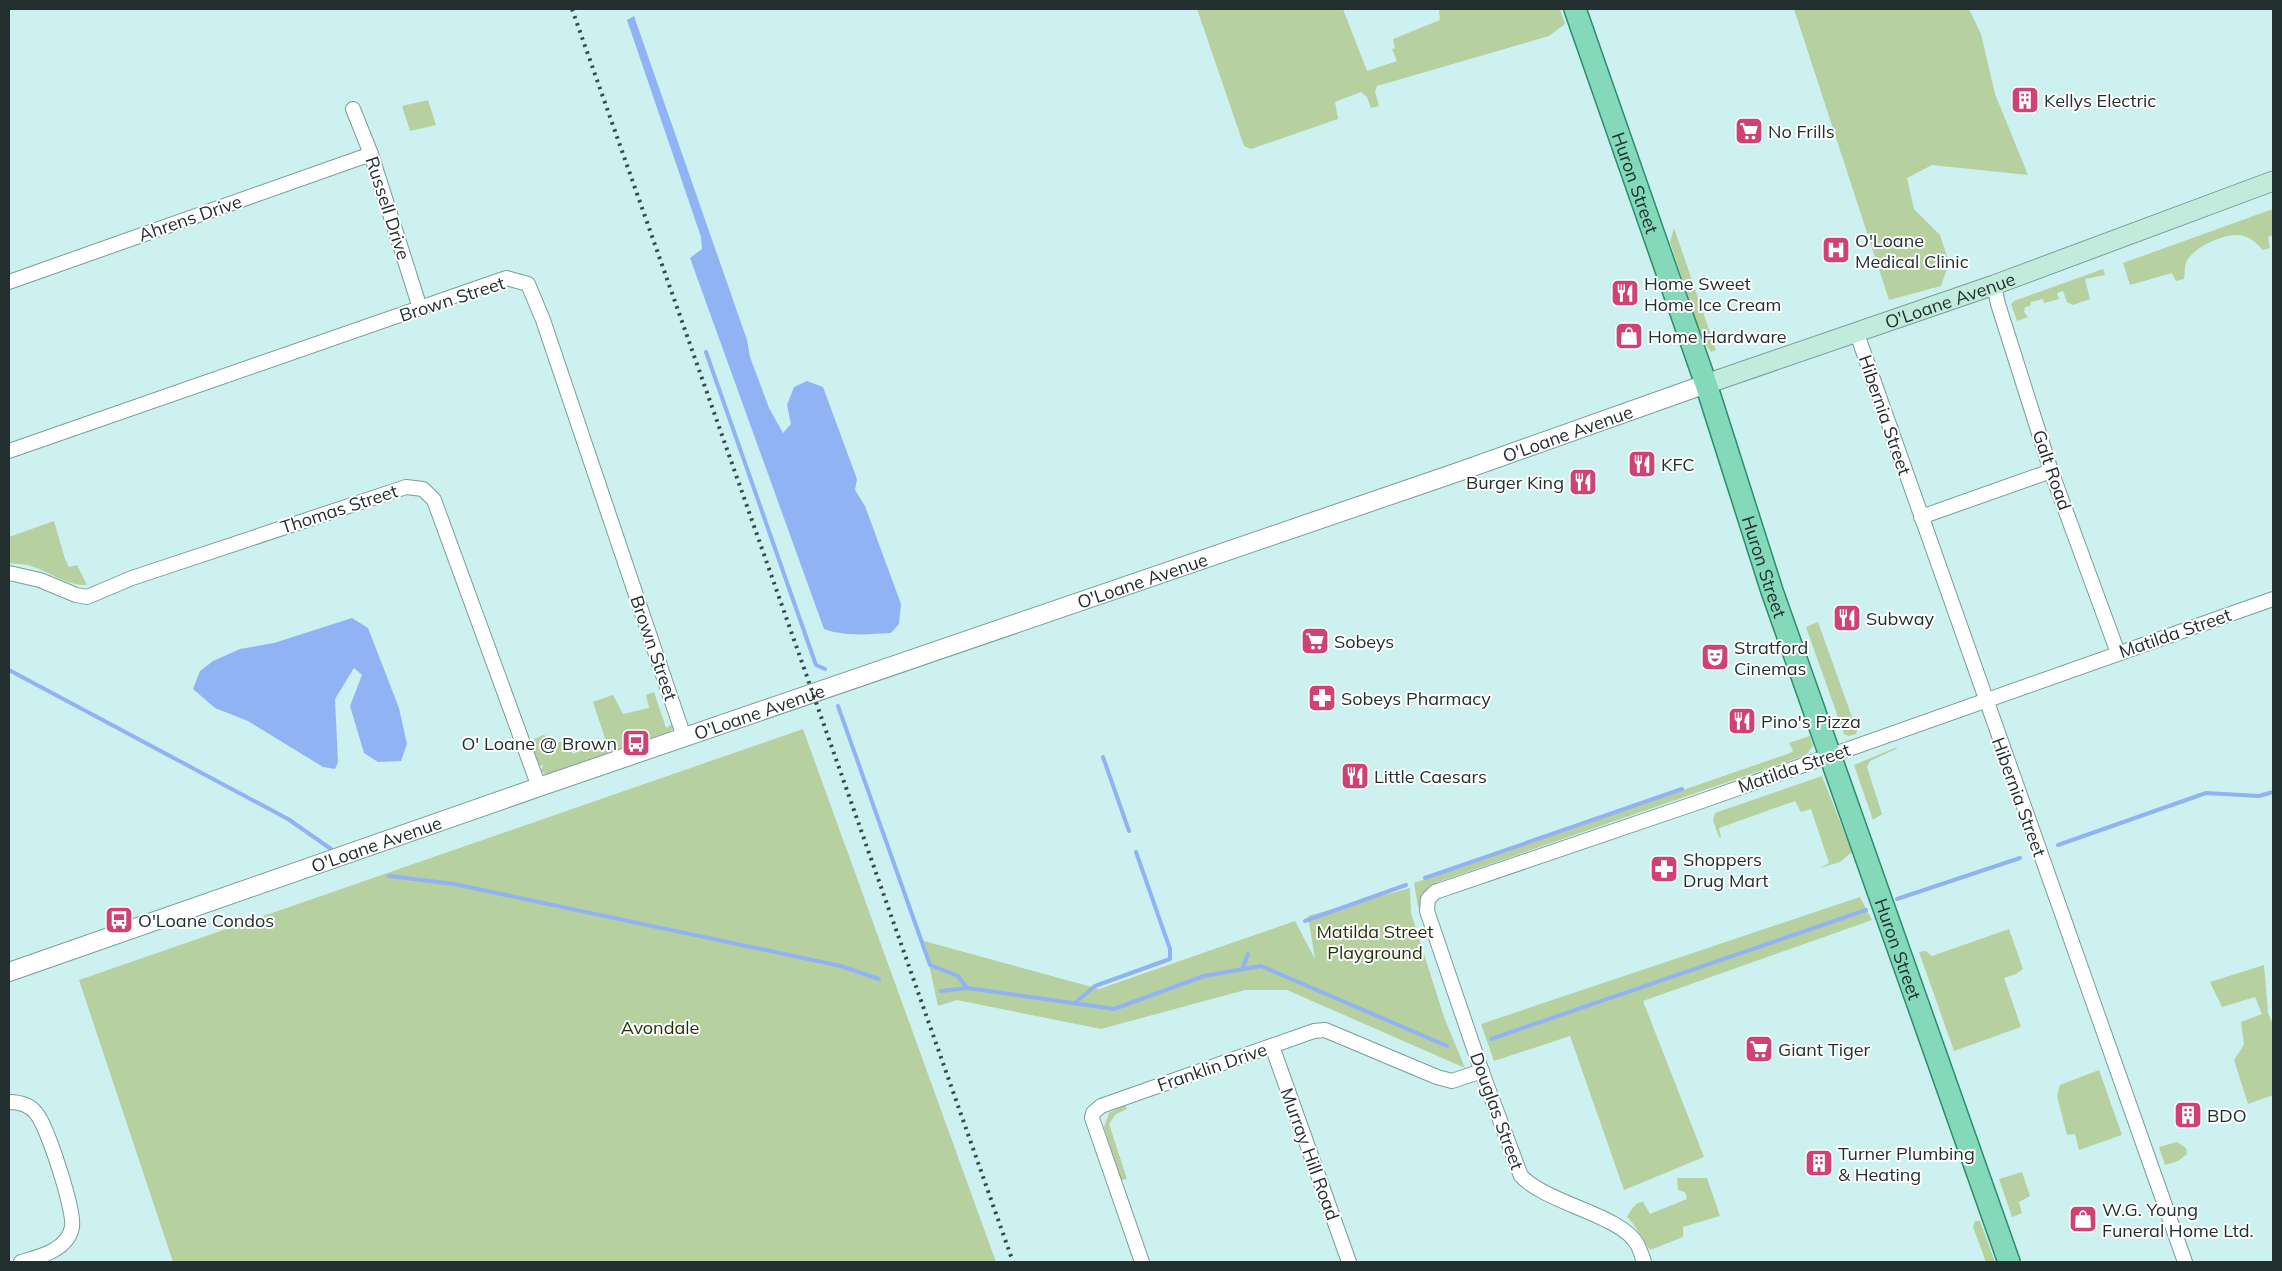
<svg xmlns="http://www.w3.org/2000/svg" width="2282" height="1271" viewBox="0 0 2282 1271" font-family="Mulish,sans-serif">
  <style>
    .green { fill: #b6d09f }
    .water { fill: #92b3f3 }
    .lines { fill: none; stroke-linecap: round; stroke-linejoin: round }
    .stream { stroke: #92b3f3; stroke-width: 4 }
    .minor-casing { stroke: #799c9c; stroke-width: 16 }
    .tertiary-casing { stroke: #799c9c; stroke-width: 20 }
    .secondary-casing { stroke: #799c9c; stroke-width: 21 }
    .primary-casing { stroke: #2b8d6b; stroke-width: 24 }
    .minor { stroke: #fff; stroke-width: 14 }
    .tertiary { stroke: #fff; stroke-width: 18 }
    .secondary { stroke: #c1ecdc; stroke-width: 19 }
    .primary { stroke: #83d9ba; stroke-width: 21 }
    .rail { stroke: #384949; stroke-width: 4; stroke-dasharray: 2.5 5; stroke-linecap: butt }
    .labels { text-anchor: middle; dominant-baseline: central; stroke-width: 4; stroke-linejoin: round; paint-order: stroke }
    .poi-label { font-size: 18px; fill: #212f2f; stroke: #fff; text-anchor: start }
    .street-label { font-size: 18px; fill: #212f2f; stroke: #fff }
    .park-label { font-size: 18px; fill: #1c3100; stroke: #fff }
  </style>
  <rect width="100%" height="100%" fill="#cdf1f1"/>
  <g class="green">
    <path d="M1197,9h146l24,62 30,-10 -5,-12 3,-1 -2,-9 47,-19 -1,-10 3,-1h118l5,15 -16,12 -172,50 -2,6 4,14 -8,2 -4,-11 -6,-5 -26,10 3,17 -87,30 -7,-3z"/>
    <path d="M1794,9h175l12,25 14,60 33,81 -96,-10 -25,13 7,31 26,26 9,28 -8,23 -52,14z"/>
    <path d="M428,100l8,25 -26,6 -8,-25z"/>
    <path d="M2273,209v26l-5,2 2,11 -7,2c-6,-6 -10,-11 -19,-14 -16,-5 -52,11 -58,27 -2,5 -1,11 -2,16l-8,2 -4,-8 -42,12 -7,-22z"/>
    <path d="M1674,228l42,122 -5,2 -8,-11 -33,-99z"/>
    <path d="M2103,269l2,6 -20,4 5,20 -17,6 -6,-3 -4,-11 -6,2 2,6 -15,4 -1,-4 -12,3 -1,4 -5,1 -1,5 4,5 -11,4 -6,-17 3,-3z"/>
    <path d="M54,521l11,38 4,8 8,-2 10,20c-21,1 -38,-14 -59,-20 -6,-1 -13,-1 -19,-2v-26z"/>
    <path d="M1818,622l39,109 -1,3 -7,2 -5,-2 -38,-107z"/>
    <path d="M654,692l12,36 8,-5v5l-5,4 -99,34 -23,9 -6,-4 2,-6 -4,1 -9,-25 13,-6 7,2 2,7 14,-4 7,14 33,-13 -13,-39 20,-7 10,19 26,-6 -3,-13z"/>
    <path d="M803,729l193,533h-823l-94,-282z"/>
    <path d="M1810,736l3,10 -7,9 -368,127 -8,6 -10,20 -2,-1 -4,-24 376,-130 3,-2 -4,-8z"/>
    <path d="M1897,747l-1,2 -26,12 -3,6 15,47 -9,6 -19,-55z"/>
    <path d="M1822,776l30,76 -12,10 -20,6 9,-5 -18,-54 -10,3 -6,-11 -76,27 2,9h-2l-6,-17 2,-7z"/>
    <path d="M1410,888l1,25 33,104 21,51 -178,-78h-42l-144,39 -144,-29 -19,6 -14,-65 175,48 196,-68 20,38 -7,-43z"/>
    <path d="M1860,897l12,23 -229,81 61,156 -80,33 -54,-154 -76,25 -13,-37z"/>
    <path d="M2009,929l14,40 -7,5 -12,4 17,49 -67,24 -35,-99 7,-1 6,5z"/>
    <path d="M2264,965l4,48 5,11v71l-25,9 -14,-44 10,-15 -3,-23 21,-8 -7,-17 -33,10 -12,-25z"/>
    <path d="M2099,1070l23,65 -43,15 -4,-16 -8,1 -10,-39 3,-11z"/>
    <path d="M1125,1105l2,4 -11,5 -7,10 18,55 -6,1 -17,-53 5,-14z"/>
    <path d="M2177,1142l9,6 1,6 -9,7 -13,4 -6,-18z"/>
    <path d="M2022,1172l8,24 -11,6 3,11 -10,4 -13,-38z"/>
    <path d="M1677,1178h30l13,38 -37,11v10l-33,13c-8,-11 -14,-25 -23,-33 4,-7 8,-15 16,-15l7,12 37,-15 -2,-7 -7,-2z"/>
    <path d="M1975,1221h5l15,41h-9l-13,-35z"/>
  </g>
  <g class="water">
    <path d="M634,16l113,324 3,17 19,51 14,25 8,-9 -4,-19 7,-18 13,-6 16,6 34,92 -2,11 10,16 36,98 -2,20 -8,9c-22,1 -45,4 -67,-4l-134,-371 12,-9 -1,-12 -74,-217z"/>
    <path d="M352,618l16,10 31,80 8,36 -6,17 -23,1 -14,-9 -14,-47 12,-31 -8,-7 -19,31 3,63 -3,7 -12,-2 -75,-46 -33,-13 -22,-19 7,-18 13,-10 27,-12 34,-6z"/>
  </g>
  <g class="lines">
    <g class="stream">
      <path d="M706,352l110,313 9,4"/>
      <path d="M9,670l279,149 43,30"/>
      <path d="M838,706l92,259 28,11 9,12"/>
      <path d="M1103,757l26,74"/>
      <path d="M2058,845l148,-52 53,3 14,-4"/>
      <path d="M389,876l65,8 387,82 38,13"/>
      <path d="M1425,878l257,-89"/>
      <path d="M1897,899l123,-41"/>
      <path d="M1305,921l101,-36"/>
      <path d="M1242,970l6,-16"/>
      <path d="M941,991l26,-3 147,21 90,-33 57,-10 186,80"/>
      <path d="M1075,1003l20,-17 75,-27v-10l-34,-97"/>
      <path d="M1491,1039l375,-129"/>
    </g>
    <defs>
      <g id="minor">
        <path d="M353,109l18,45 49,154"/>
        <path d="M9,282l362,-128"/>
        <path d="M1994,285l4,19 53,167 67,182"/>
        <path d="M1856,331l329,931"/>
        <path d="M9,451l497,-173 22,6 15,36 141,417"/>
        <path d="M1921,517l130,-46"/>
        <path d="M9,573l31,7 36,15 11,2 45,-19 274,-91 17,2 11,11 105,287"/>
        <path d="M1272,1046l77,216"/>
        <path d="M9,1102c10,0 20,2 27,11 11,12 39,98 36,114 -4,23 -33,30 -51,35"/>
        <path d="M1142,1262l-50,-144 1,-5 8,-7 213,-75 11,-1 112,47 15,4 30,-10"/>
        <path d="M1644,1262c-2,-6 -4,-13 -7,-18 -16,-29 -89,-40 -116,-68l-38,-101 -56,-164 1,-12 7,-7 264,-90 574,-203"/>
      </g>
      <g id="tertiary">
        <path id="s1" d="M9,972l530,-185 922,-316 245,-87"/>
      </g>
      <g id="secondary">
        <path id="s2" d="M1706,384l288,-99 279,-104"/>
      </g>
      <g id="primary">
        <path id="s3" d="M1575,9l131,375 66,207 237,671"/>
      </g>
    </defs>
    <use href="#minor" class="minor-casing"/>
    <use href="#tertiary" class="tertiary-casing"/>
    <use href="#secondary" class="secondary-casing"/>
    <use href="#primary" class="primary-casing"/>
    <use href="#minor" class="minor"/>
    <use href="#tertiary" class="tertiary"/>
    <use href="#secondary" class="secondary"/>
    <use href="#primary" class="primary"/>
    <path class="rail" d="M572,9l441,1253"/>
  </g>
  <defs>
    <symbol id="building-square" viewBox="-11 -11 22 22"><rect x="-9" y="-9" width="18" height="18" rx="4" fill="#cf4374" stroke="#fff"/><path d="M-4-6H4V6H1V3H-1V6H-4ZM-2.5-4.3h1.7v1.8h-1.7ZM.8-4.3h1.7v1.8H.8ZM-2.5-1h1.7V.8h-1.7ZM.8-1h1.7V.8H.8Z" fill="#fff"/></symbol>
    <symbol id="supermarket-square" viewBox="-11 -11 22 22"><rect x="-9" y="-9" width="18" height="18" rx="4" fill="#cf4374" stroke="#fff"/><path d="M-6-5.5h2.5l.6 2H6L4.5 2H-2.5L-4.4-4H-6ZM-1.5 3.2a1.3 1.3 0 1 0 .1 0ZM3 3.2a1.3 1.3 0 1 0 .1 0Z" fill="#fff"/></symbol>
    <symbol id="hospital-square" viewBox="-11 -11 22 22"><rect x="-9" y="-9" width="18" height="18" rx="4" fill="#cf4374" stroke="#fff"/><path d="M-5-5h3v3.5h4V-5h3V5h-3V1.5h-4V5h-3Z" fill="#fff"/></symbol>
    <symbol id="restaurant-square" viewBox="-11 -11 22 22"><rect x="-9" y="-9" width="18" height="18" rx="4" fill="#cf4374" stroke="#fff"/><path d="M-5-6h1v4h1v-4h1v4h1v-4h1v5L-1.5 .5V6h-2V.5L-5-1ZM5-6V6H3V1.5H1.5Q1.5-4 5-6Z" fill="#fff"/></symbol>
    <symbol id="shop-square" viewBox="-11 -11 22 22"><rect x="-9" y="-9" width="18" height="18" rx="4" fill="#cf4374" stroke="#fff"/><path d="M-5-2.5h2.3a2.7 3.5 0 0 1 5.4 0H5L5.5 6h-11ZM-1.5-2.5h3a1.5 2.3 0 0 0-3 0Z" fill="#fff"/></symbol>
    <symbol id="theatre-square" viewBox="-11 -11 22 22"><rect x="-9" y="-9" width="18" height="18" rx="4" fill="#cf4374" stroke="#fff"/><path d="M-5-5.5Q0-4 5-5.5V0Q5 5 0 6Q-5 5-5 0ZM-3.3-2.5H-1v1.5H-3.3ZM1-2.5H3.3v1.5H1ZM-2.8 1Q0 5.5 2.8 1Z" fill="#fff"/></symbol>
    <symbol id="pharmacy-square" viewBox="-11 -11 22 22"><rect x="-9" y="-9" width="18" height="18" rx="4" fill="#cf4374" stroke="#fff"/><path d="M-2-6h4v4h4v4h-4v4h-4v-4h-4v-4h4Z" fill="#fff"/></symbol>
    <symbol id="bus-square" viewBox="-11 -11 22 22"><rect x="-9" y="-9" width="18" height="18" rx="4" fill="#cf4374" stroke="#fff"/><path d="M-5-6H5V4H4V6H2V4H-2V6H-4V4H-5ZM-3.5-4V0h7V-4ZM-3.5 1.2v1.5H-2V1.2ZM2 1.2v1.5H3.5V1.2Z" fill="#fff"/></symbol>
  </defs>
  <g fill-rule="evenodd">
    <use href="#building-square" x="2009" y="84" width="32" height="32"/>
    <use href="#supermarket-square" x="1733" y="115" width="32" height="32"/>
    <use href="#hospital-square" x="1820" y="234" width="32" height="32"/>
    <use href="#restaurant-square" x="1609" y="277" width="32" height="32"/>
    <use href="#shop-square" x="1613" y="320" width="32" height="32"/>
    <use href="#restaurant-square" x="1626" y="448" width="32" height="32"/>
    <use href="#restaurant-square" x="1567" y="466" width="32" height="32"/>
    <use href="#restaurant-square" x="1831" y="602" width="32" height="32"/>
    <use href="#supermarket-square" x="1299" y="625" width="32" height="32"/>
    <use href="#theatre-square" x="1699" y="641" width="32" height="32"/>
    <use href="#pharmacy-square" x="1306" y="682" width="32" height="32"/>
    <use href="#restaurant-square" x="1726" y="705" width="32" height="32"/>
    <use href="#bus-square" x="620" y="727" width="32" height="32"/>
    <use href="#restaurant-square" x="1339" y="760" width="32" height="32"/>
    <use href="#pharmacy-square" x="1648" y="853" width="32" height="32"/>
    <use href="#bus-square" x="103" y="904" width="32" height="32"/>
    <use href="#supermarket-square" x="1743" y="1033" width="32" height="32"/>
    <use href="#building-square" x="2172" y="1099" width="32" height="32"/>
    <use href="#building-square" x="1803" y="1147" width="32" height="32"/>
    <use href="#shop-square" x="2067" y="1203" width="32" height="32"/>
  </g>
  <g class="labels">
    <g class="poi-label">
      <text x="2044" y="100">Kellys Electric</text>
      <text x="1768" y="131">No Frills</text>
      <text x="1855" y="240">O'Loane<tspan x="1855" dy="21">Medical Clinic</tspan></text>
      <text x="1644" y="283">Home Sweet<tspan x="1644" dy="21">Home Ice Cream</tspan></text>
      <text x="1648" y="336">Home Hardware</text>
      <text x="1661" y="464">KFC</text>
      <text x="1564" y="482" text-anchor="end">Burger King</text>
      <text x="1866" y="618">Subway</text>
      <text x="1334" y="641">Sobeys</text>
      <text x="1734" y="647">Stratford<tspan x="1734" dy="21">Cinemas</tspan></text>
      <text x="1341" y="698">Sobeys Pharmacy</text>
      <text x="1761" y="721">Pino's Pizza</text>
      <text x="617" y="743" text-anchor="end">O' Loane @ Brown</text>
      <text x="1374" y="776">Little Caesars</text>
      <text x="1683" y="859">Shoppers<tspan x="1683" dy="21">Drug Mart</tspan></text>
      <text x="138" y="920">O'Loane Condos</text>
      <text x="1778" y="1049">Giant Tiger</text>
      <text x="2207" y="1115">BDO</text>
      <text x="1838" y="1153">Turner Plumbing<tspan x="1838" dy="21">&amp; Heating</tspan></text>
      <text x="2102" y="1209">W.G. Young<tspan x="2102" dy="21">Funeral Home Ltd.</tspan></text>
    </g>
    <g class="street-label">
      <text stroke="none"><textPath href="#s3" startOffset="184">Huron Street</textPath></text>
      <text transform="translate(388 208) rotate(72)">Russell Drive</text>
      <text transform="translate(190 218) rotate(-19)">Ahrens Drive</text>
      <text transform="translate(452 299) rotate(-18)">Brown Street</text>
      <text stroke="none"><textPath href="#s2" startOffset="258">O'Loane Avenue</textPath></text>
      <text transform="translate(1885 415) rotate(71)">Hibernia Street</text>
      <text stroke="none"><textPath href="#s1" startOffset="1649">O'Loane Avenue</textPath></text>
      <text transform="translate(2052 470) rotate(71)">Galt Road</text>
      <text transform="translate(339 509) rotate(-18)">Thomas Street</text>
      <text stroke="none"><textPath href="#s3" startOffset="589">Huron Street</textPath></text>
      <text stroke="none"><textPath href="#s1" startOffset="1199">O'Loane Avenue</textPath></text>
      <text transform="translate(2175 633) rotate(-19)">Matilda Street</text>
      <text transform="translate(654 648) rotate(71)">Brown Street</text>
      <text stroke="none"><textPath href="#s1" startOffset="794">O'Loane Avenue</textPath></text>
      <text transform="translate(1794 768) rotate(-19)">Matilda Street</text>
      <text transform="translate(2019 797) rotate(70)">Hibernia Street</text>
      <text stroke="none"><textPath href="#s1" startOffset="389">O'Loane Avenue</textPath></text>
      <text stroke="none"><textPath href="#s3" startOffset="994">Huron Street</textPath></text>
      <text transform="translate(1212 1067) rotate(-19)">Franklin Drive</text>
      <text transform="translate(1497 1111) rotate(70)">Douglas Street</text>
      <text transform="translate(1310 1154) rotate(70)">Murray Hill Road</text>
    </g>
    <g class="park-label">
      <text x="1375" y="931">Matilda Street<tspan x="1375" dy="21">Playground</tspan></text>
      <text x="660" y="1027">Avondale</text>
    </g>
  </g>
  <rect width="2282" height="1271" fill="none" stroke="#212f2f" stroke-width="20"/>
</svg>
